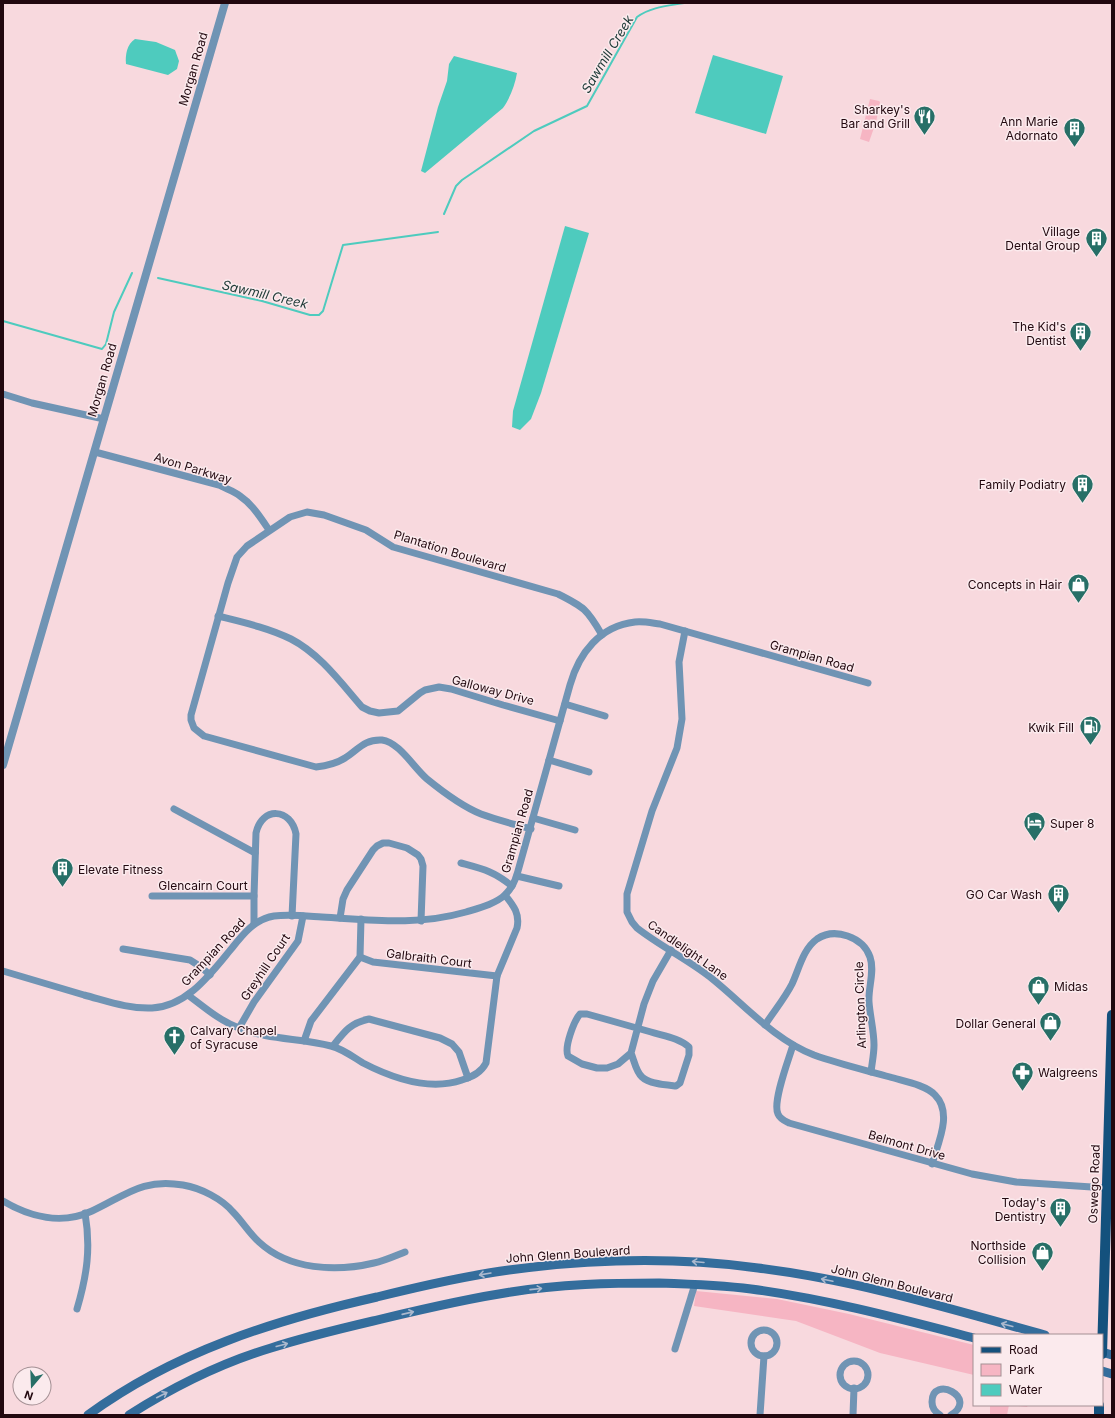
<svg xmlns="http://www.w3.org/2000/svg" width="1115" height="1418" viewBox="0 0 1115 1418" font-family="Inter,sans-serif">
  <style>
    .green { fill: #f6b5c3 }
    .water { fill: #4ecbbe }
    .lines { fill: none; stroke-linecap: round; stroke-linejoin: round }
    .stream { stroke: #4ecbbe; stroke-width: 2 }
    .minor { stroke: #7094b4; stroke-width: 7 }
    .tertiary { stroke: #7094b4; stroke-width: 8 }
    .secondary { stroke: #346d9c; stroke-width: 9 }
    .primary { stroke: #14517d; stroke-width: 10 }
    .oneway { stroke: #abb8cd }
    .labels { text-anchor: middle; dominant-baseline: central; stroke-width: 3; stroke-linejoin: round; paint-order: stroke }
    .street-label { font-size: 12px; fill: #22080f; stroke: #fbeaed }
    .poi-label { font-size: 12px; fill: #22080f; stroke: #fbeaed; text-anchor: end }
    .water-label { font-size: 13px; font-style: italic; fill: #223d3a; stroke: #fbeaed }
  </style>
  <rect width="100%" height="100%" fill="#f8d9de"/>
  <g class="green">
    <path d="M870,99l9,2 1,1 -4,20 -7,20 -9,-3z"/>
    <path d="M696,1291l81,8 72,15 125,31v30l-94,-22 -84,-32 -102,-15z"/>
    <path d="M990,1405h38l-1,2 -18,-2 -2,10h-17z"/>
  </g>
  <g class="water">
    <path d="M135,39l21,3 19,8 4,11 -2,8 -9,6 -42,-11c-1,-9 1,-20 9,-25z"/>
    <path d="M713,55l70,21 -17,58 -71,-21z"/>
    <path d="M454,56l63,17c-2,12 -7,25 -14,35l-78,65 -4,-2 17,-64 9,-26 2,-17z"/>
    <path d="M565,226l24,7 -48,160 -10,26 -11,11 -8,-3 1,-16z"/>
  </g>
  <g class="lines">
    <g class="stream">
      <path d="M444,214l12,-28 6,-6 72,-49 53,-25 50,-89c14,-10 30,-11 47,-14"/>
      <path d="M158,278l104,23 48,14h9l4,-4 20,-66 95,-13"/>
      <path d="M3,321l99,28 4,-5 8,-32 18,-39"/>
    </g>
    <g class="minor">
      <path d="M3,394l29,9 72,16"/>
      <path d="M95,452l124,33c7,4 15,6 21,11 12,8 21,22 29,34"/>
      <path d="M218,616c24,6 51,12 73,23 29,15 50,44 71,68l8,4 9,2 19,-2 22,-18 5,-3 14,-3 12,2 52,16 57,16"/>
      <path d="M685,631l-6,31 3,57 -5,29 -25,63 -25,83v18l5,10 5,6c23,18 50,31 73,49 34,27 63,62 104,78 25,9 51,15 76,22 13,4 36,8 45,18 18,18 3,48 -3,69"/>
      <path d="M565,704l40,12"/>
      <path d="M549,760l40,12"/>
      <path d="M174,809l81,44"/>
      <path d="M533,818l42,12"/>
      <path d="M531,829c-17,-5 -34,-9 -50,-15 -20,-8 -38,-22 -54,-35 -13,-11 -28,-37 -45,-39 -18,-1 -24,10 -37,18 -9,6 -20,8 -29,9l-112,-31 -10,-8 -3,-8v-5l37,-132 9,-26 10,-11 43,-29 17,-5 17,3 42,15 27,17 165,47c26,13 29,15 44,41"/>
      <path d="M461,863c22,6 32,8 51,23"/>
      <path d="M517,876l42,10"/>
      <path d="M152,896h102"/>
      <path d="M340,918l3,-19 4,-9 26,-40 4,-4 6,-3h6l18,5 11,7 3,4 2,7 -2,55"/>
      <path d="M254,924v-28l2,-63c6,-27 35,-25 40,1l-4,82"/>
      <path d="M123,949l67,11 11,7 9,8"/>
      <path d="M360,957l13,5 124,14"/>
      <path d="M3,971c27,8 54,16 81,24 23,6 44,14 68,13 36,-2 59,-35 80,-60 11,-14 23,-29 42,-32 16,-2 33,0 48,1 51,3 95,9 144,-5 13,-4 29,-8 39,-17 6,-6 11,-16 13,-24l52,-186c9,-32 30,-59 65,-63 8,-1 17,1 25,2l208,59"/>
      <path d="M188,995c16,12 32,26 51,33 29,12 62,10 92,18 12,3 22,11 32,17 29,15 67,28 99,17 10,-3 19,-7 24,-17l11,-87 20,-48c3,-14 -3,-22 -12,-33"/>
      <path d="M765,1025c9,-14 20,-27 27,-41 7,-15 11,-35 25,-45 18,-12 46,-2 53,18 5,14 -2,31 -1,45 1,14 5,29 5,43 0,9 -2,18 -3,27"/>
      <path d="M239,1028l15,-26 44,-61 5,-25"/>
      <path d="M304,1041l7,-20 49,-64 1,-38"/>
      <path d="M793,1045c-4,14 -21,57 -15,69 2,5 7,7 11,9l183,51 44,8 91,6"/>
      <path d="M333,1046c11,-14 17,-23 36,-27l71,19 12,6 7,8 9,26"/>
      <path d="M631,1053c3,7 5,19 11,24 7,7 24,8 34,9l4,-3 9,-28v-8c-10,-9 -25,-11 -38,-15 -21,-6 -43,-12 -64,-18h-7c-6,7 -16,33 -12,42l14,8 15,4h10l11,-4 13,-11 13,-49 9,-23 18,-31"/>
      <path d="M3,1201c27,16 59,24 89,10 34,-16 51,-33 91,-26 18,3 39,14 50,27 9,9 16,21 26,30 30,28 77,30 115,21 10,-2 21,-7 31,-11"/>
      <path d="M77,1309c10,-34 14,-61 8,-96"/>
      <circle cx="764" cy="1343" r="13"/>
      <path d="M675,1349l20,-65"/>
      <circle cx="854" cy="1375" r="14"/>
      <path d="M760,1415l4,-59"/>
      <path d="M853,1415l1,-27"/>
      <path d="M940,1415c-5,-3 -8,-7 -8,-13 0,-28 47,-4 19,13"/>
    </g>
    <path class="tertiary" d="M3,765l222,-762"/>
    <g class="secondary">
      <path d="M1102,1352l10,3"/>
      <path d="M1102,1371l10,3"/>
      <path d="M88,1415c86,-63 187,-95 289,-118 44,-11 88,-21 132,-27 82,-11 167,-13 249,-2 98,12 193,41 287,67"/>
      <path d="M129,1415c44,-28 92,-52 142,-67 34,-11 68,-19 102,-27 46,-11 91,-22 138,-29 49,-8 99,-9 148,-9 31,1 62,2 92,6 76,10 150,30 223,49"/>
    </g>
    <g class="primary">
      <path d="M1102,1354l10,-339"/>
      <path d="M1099,1415v-10"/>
    </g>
  </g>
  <defs><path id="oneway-shaft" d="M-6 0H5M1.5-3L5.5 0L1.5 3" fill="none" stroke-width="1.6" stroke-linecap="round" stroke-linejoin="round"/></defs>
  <g class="oneway">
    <use href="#oneway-shaft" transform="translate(698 1262) rotate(-175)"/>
    <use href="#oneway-shaft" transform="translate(485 1274) rotate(170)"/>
    <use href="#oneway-shaft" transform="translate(827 1280) rotate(-168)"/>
    <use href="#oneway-shaft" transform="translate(536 1289) rotate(-6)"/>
    <use href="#oneway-shaft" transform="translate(408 1313) rotate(-13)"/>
    <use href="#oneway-shaft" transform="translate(1007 1325) rotate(-165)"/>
    <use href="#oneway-shaft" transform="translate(282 1345) rotate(-15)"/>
    <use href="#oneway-shaft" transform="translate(162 1395) rotate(-27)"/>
  </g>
  <defs>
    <symbol id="restaurant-pin" viewBox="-11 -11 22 30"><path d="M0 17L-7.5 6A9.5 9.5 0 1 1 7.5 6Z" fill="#276f67" stroke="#fbeaed"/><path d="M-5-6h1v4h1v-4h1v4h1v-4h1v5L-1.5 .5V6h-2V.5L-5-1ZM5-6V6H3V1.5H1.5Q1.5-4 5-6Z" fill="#fff"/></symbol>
    <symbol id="building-pin" viewBox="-11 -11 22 30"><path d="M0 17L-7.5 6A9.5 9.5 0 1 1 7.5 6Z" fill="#276f67" stroke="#fbeaed"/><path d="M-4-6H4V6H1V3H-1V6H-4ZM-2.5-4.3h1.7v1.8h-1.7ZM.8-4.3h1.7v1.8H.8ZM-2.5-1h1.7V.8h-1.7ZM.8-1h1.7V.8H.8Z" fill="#fff"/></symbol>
    <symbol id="shop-pin" viewBox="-11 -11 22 30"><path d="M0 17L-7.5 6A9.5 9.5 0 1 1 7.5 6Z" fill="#276f67" stroke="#fbeaed"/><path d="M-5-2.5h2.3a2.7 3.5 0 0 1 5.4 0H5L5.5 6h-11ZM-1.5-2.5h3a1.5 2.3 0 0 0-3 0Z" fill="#fff"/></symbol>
    <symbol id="fuel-pin" viewBox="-11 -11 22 30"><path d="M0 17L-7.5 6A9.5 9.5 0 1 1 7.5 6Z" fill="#276f67" stroke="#fbeaed"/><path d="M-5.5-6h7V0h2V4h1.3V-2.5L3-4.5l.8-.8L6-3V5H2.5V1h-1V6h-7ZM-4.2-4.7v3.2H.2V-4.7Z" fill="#fff"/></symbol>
    <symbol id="hotel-pin" viewBox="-11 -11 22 30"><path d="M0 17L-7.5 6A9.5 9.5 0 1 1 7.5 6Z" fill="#276f67" stroke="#fbeaed"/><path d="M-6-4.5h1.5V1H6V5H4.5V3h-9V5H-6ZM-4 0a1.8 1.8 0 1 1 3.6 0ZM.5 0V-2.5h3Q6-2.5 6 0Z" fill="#fff"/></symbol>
    <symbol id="church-pin" viewBox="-11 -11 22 30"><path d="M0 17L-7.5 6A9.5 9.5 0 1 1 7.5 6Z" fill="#276f67" stroke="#fbeaed"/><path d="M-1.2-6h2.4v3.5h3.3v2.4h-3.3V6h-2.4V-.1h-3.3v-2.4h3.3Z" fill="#fff"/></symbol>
    <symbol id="pharmacy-pin" viewBox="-11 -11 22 30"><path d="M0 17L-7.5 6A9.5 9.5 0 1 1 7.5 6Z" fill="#276f67" stroke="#fbeaed"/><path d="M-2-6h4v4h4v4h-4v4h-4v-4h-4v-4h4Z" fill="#fff"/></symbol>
  </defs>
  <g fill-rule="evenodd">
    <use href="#restaurant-pin" x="912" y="104" width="25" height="34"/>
    <use href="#building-pin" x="1062" y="116" width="25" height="34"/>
    <use href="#building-pin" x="1084" y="226" width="25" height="34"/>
    <use href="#building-pin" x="1068" y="320" width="25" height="34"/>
    <use href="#building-pin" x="1070" y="472" width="25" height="34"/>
    <use href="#shop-pin" x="1066" y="572" width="25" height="34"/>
    <use href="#fuel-pin" x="1078" y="714" width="25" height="34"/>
    <use href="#hotel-pin" x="1022" y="810" width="25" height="34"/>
    <use href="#building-pin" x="50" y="856" width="25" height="34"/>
    <use href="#building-pin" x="1046" y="882" width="25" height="34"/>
    <use href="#shop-pin" x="1026" y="974" width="25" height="34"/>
    <use href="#shop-pin" x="1038" y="1010" width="25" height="34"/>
    <use href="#church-pin" x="162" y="1024" width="25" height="34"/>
    <use href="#pharmacy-pin" x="1010" y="1060" width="25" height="34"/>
    <use href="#building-pin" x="1048" y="1196" width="25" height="34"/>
    <use href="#shop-pin" x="1030" y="1240" width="25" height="34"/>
  </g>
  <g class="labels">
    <g class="street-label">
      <text transform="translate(193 69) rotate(-74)">Morgan Road</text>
      <text transform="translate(102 380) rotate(-74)">Morgan Road</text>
      <text transform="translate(193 468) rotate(17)">Avon Parkway</text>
      <text transform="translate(450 551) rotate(17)">Plantation Boulevard</text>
      <text transform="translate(812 656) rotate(16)">Grampian Road</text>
      <text transform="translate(493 690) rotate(15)">Galloway Drive</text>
      <text transform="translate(517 831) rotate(-74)">Grampian Road</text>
      <text x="203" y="885">Glencairn Court</text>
      <text transform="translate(688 950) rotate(35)">Candlelight Lane</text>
      <text transform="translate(213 952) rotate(-47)">Grampian Road</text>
      <text transform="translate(429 958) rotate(7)">Galbraith Court</text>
      <text transform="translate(265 967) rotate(-56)">Greyhill Court</text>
      <text transform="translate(860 1005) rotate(-92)">Arlington Circle</text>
      <text transform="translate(907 1145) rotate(16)">Belmont Drive</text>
      <text transform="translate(1094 1184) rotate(-88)">Oswego Road</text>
      <text transform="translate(568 1254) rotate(-4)">John Glenn Boulevard</text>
      <text transform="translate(892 1283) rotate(14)">John Glenn Boulevard</text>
    </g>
    <g class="poi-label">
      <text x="910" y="109">Sharkey's<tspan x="910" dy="14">Bar and Grill</tspan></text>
      <text x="1058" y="121">Ann Marie<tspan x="1058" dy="14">Adornato</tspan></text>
      <text x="1080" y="231">Village<tspan x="1080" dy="14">Dental Group</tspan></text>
      <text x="1066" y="326">The Kid's<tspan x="1066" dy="14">Dentist</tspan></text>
      <text x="1066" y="484">Family Podiatry</text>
      <text x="1062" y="584">Concepts in Hair</text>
      <text x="1074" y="727">Kwik Fill</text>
      <text x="1050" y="823" text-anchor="start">Super 8</text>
      <text x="78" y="869" text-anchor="start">Elevate Fitness</text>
      <text x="1042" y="894">GO Car Wash</text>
      <text x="1054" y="986" text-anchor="start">Midas</text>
      <text x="1036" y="1023">Dollar General</text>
      <text x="190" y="1030" text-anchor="start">Calvary Chapel<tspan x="190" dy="14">of Syracuse</tspan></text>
      <text x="1038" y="1072" text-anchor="start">Walgreens</text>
      <text x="1046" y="1202">Today's<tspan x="1046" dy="14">Dentistry</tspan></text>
      <text x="1026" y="1245">Northside<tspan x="1026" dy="14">Collision</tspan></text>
    </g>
    <g class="water-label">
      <text transform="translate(607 54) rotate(-59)">Sawmill Creek</text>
      <text transform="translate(265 294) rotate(13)">Sawmill Creek</text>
    </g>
  </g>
  <rect width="1115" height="1418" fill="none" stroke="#22080f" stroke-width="8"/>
  <rect x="973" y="1334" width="130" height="72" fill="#fbeaed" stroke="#a49094"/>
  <rect x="981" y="1347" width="20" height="6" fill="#14517d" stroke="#a49094"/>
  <text x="1009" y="1354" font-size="12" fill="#22080f">Road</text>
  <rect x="981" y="1364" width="20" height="12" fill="#f6b5c3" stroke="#a49094"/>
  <text x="1009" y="1374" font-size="12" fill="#22080f">Park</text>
  <rect x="981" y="1384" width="20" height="12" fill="#4ecbbe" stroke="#a49094"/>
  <text x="1009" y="1394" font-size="12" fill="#22080f">Water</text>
  <g transform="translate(32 1386) rotate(199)"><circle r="19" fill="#fbeaed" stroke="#a49094"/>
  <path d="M0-3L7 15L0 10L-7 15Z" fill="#276f67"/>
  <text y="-6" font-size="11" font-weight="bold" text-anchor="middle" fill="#22080f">N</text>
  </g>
</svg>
